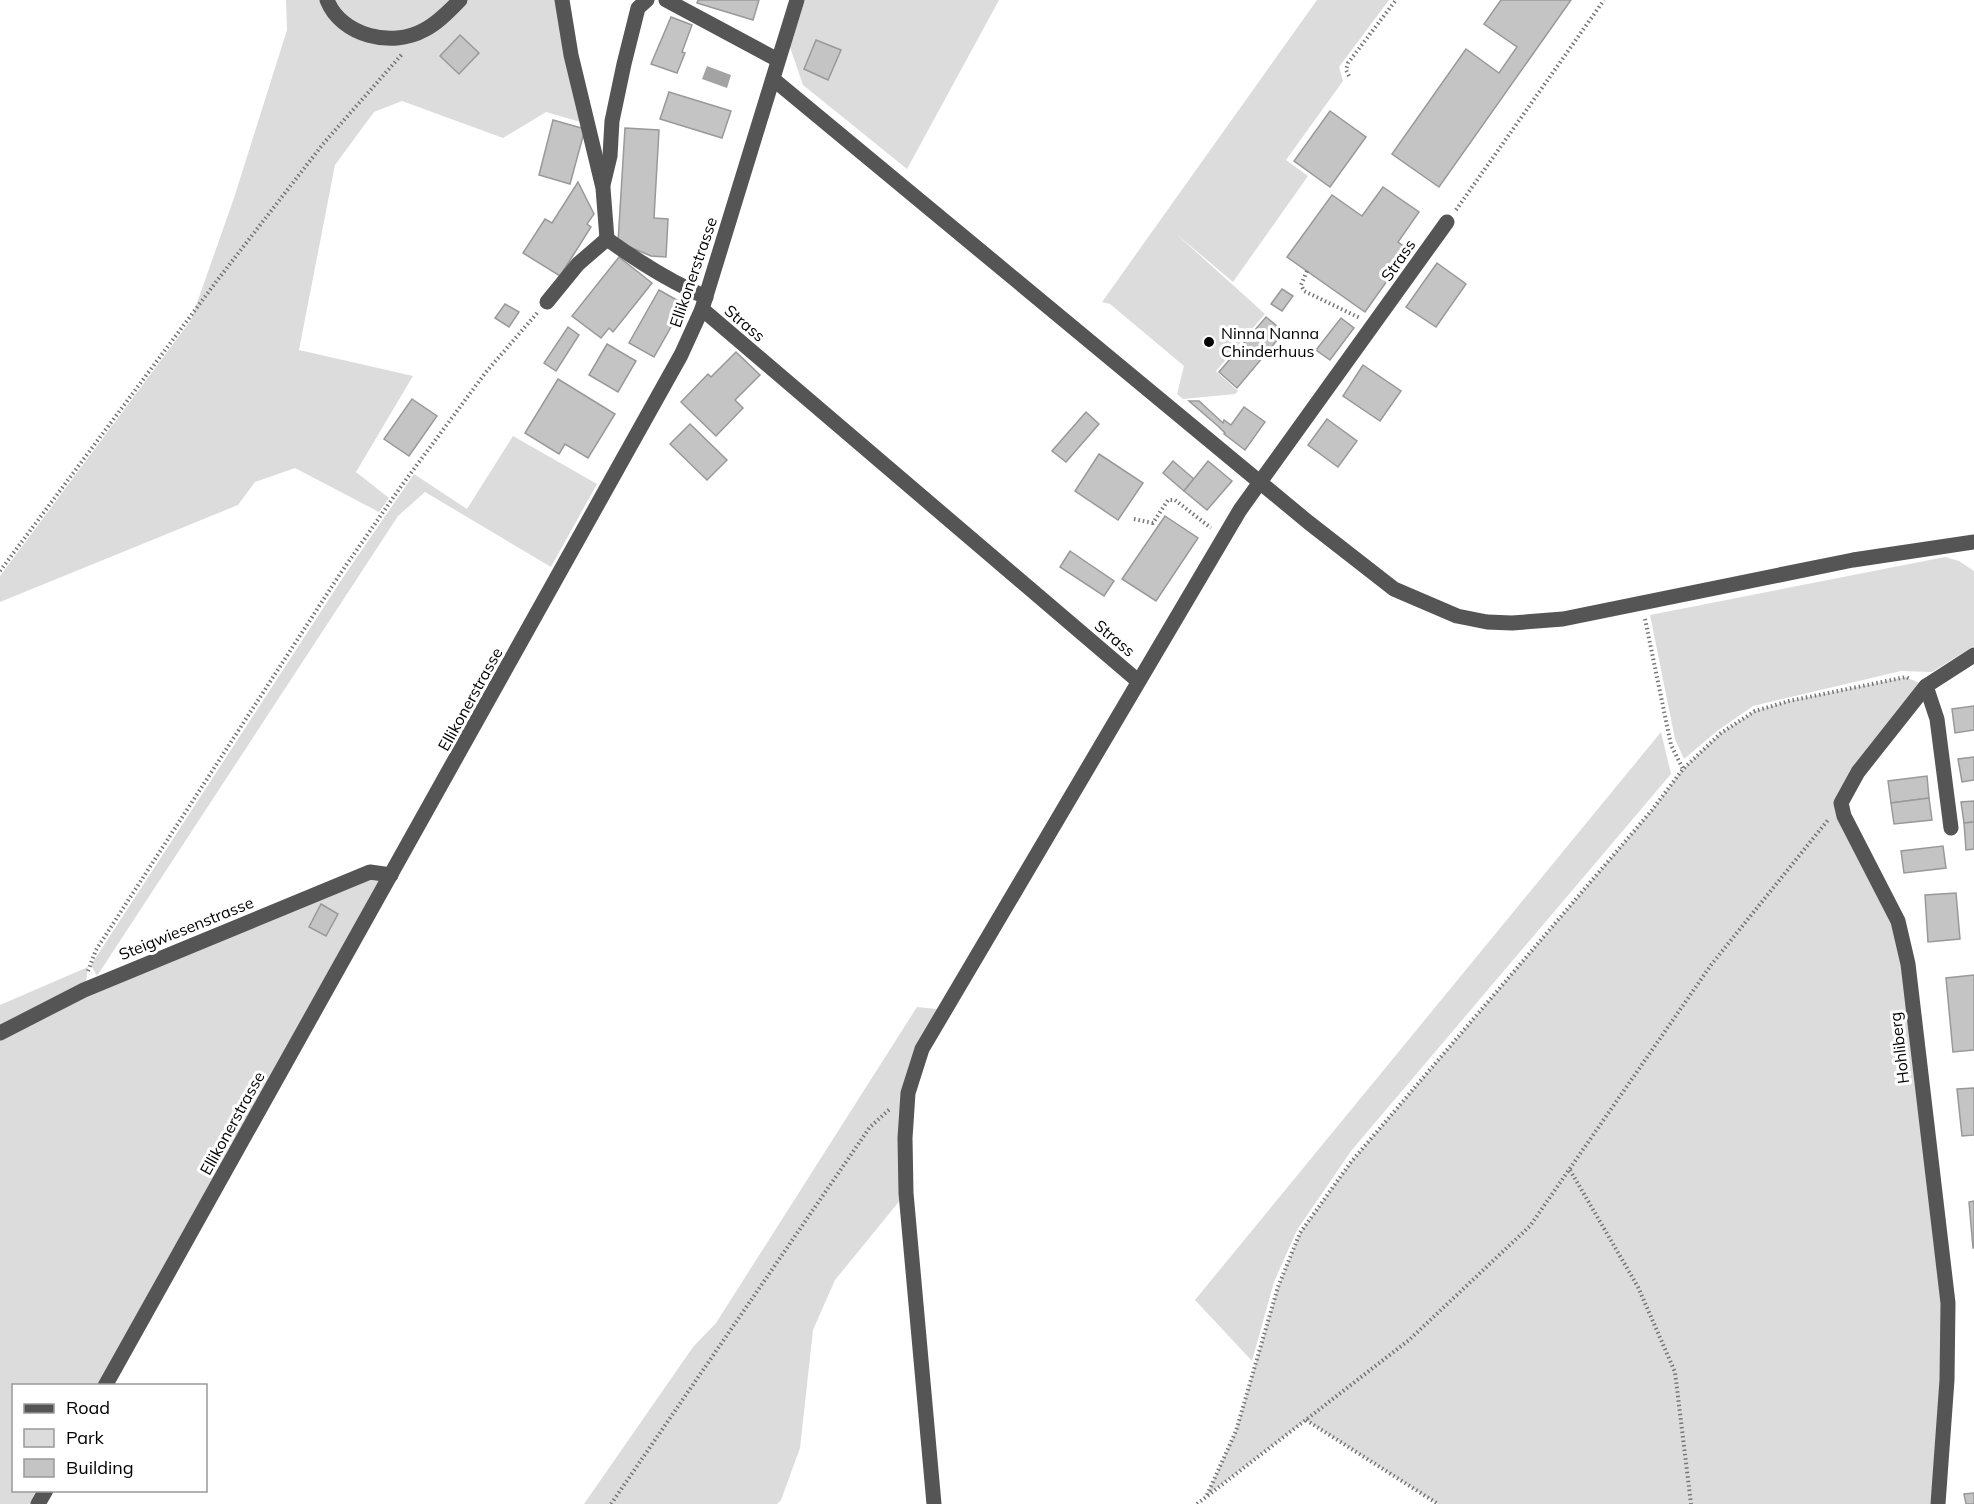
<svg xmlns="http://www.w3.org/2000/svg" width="1974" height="1504" viewBox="0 0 1974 1504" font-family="Mulish,sans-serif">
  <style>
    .green { fill: #dcdcdc }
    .water { fill: #a3a3a3 }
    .building { fill: #c4c4c4; stroke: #999; stroke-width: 1.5 }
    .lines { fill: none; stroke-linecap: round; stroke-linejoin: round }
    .path { stroke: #777; stroke-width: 4; stroke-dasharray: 1.5 3; stroke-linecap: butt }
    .minor { stroke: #555; stroke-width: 15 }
    .poi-dot { fill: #000; stroke: #fff; stroke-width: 2 }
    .labels { text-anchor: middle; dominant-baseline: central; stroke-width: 6; stroke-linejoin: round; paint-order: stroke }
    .street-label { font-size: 16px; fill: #000; stroke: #fff }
    .poi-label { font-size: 16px; fill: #000; stroke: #fff; text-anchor: start }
  </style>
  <rect width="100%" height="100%" fill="#fff"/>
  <g class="green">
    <path d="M286,0h270l28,123 -38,-11 -43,26 -101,-37 -28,11 -39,53 -36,185 114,26 -57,96 33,26 -10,14 -84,-44 -40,14 -17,23 -238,97v-26l191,-256 43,-122 53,-168z"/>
    <path d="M805,0h194l-92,169 -104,-84 -13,-38z"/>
    <path d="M1317,0h72l-50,67 4,14 -57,79 22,16 -75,106 -59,-50 91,82 -49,57 22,20 -3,3 -52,5 -6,-5 7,-28 -74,-62 -8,-2z"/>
    <path d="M513,436l84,48 -46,83 -126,-75 -27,24 -301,460 -6,-11 253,-389 70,-102 53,35z"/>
    <path d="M1945,557l14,4 15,10v75l-42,26 -31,-1 -148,35 -36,25 -33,28 -9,-20 -25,-124z"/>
    <path d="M1906,677l20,9 -85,117 57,118 50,382 -10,201h-500l-132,-84 -99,75 29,-64 42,-144 22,-54 51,-71 301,-352 31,-41 38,-36 34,-22 34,-10z"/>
    <path d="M1661,732l10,42 -320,377 -54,79 -23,52 -22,79 -57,-61z"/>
    <path d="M370,872l21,3 -286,510 -91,1v104l32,1 -8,13h-38v-499l88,-38 -3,22z"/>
    <path d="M917,1007l29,3 -38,83 -2,100 -71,87 -22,50 -13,118 -19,52 -4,4h-193l109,-157 23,-24z"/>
  </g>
  <path class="water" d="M707,66l24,9 -4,13 -25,-9z"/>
  <g class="building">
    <path d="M698,0h61l-6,20 -56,-17z"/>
    <path d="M1501,0h70l-132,187 -47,-33 74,-105 33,24 18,-26 -33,-23z"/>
    <path d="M671,17l21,8 -10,27 3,1 -8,20 -26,-9z"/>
    <path d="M460,35l19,18 -20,21 -19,-18z"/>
    <path d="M816,40l25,10 -13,30 -24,-11z"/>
    <path d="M669,92l62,19 -9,27 -62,-19z"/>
    <path d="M1330,111l36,26 -36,50 -36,-26z"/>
    <path d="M553,120l32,9 -15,55 -31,-9z"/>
    <path d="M625,128l34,2 -5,88 14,1 -2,38 -15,-1 -33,-14z"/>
    <path d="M578,182l16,32 -7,10 4,3 -31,49 -37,-23 22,-34 7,4z"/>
    <path d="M1383,187l36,25 -21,30 11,8 -44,62 -78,-55 45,-62 30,21z"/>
    <path d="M619,257l33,26 -39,49 -4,-4 -8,10 -29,-22z"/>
    <path d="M1437,263l29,21 -30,43 -30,-20z"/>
    <path d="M1282,289l11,7 -11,15 -11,-7z"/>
    <path d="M659,290l25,14 -30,53 -25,-14z"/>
    <path d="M505,304l14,8 -10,15 -14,-9z"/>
    <path d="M1266,317l18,15 -47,56 -18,-16z"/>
    <path d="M1341,318l13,10 -24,32 -14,-10z"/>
    <path d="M568,327l11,8 -23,36 -12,-8z"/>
    <path d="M607,344l29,17 -18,31 -29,-17z"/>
    <path d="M736,352l24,23 -25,25 8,8 -27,28 -35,-34 27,-28 3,3z"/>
    <path d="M1363,365l38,26 -21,30 -37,-25z"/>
    <path d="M558,379l57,35 -27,44 -23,-14 -6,10 -34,-21z"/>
    <path d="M412,399l25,17 -28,40 -25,-17z"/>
    <path d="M1189,401h10l24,22 1,-3 7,5 13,-18 21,15 -20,28 -21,-16 1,-1 -6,-6z"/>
    <path d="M1086,412l13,12 -33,38 -14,-11z"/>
    <path d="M1327,419l30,22 -19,26 -30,-22z"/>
    <path d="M690,424l37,36 -20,20 -37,-36z"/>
    <path d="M1099,454l44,29 -25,37 -43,-29z"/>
    <path d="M1173,461l21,18 -10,12 -21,-18z"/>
    <path d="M1208,461l24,20 -25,29 -23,-19z"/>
    <path d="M1165,516l33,22 -42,63 -34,-22z"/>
    <path d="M1070,551l44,30 -10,15 -44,-29z"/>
    <path d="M1974,706v24l-19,3 -3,-24z"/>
    <path d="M1974,757v23l-12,2 -4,-23z"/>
    <path d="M1927,776l2,22 -38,5 -3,-22z"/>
    <path d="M1929,798l3,22 -38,4 -3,-21z"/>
    <path d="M1974,801v21l-10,1 -3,-21z"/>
    <path d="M1974,822v27l-8,1 -2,-27z"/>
    <path d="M1943,846l3,22 -42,5 -3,-22z"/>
    <path d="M1956,893l4,46 -32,3 -3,-47z"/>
    <path d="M321,904l17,10 -12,22 -17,-9z"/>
    <path d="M1974,975v75l-21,2 -7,-74z"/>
    <path d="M1974,1088v47l-12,1 -5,-47z"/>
    <path d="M1974,1201v47h-1l-4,-46z"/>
    <path d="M1974,1493v11h-8l-2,-10z"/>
  </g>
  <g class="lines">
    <g class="path">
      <path d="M1349,76l-3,-6 2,-7 48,-63"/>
      <path d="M1456,210l148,-210"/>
      <path d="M1307,271l-6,14 3,6 56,27"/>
      <path d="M1134,519l19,4 15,-23h7l36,28"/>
      <path d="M0,571l219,-293 104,-134 80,-91"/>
      <path d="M1645,619l26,126 12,24"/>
      <path d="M88,971l8,-21 244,-376 62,-89 84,-113 52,-60"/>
      <path d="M1570,1170l68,117 37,85 16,132"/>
      <path d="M1306,1420l132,84"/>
      <path d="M1207,1495l29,-64 42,-144 22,-54 51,-71 301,-352 31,-41 38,-36 34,-22 34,-10 117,-24 4,2"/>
      <path d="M611,1504l259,-377 21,-19"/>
      <path d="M1197,1504l212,-164 121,-114 181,-261 117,-145"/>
    </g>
    <g class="minor">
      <path d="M327,0c14,36 65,48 97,30 14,-7 25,-19 36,-30"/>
      <path d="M562,0l9,55 32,133 4,51c32,23 63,43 99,58"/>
      <path d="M666,0l112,60"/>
      <path d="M773,79l535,443 86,67 63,27 30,6 25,1 51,-4 290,-59 121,-18"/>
      <path d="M603,185l7,-29 2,-35 12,-57 14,-56 9,-8"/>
      <path d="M547,302l31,-38 29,-25"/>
      <path d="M702,309l436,372"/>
      <path d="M1926,686l11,33 14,109"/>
      <path d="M0,1033l84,-43 286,-118 21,3"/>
      <path d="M105,1386l576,-1031 21,-46 95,-309"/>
      <path d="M38,1504l8,-14"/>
      <path d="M934,1504l-28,-311 -1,-55 3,-45 14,-44 318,-539 207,-288"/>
      <path d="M1938,1504l9,-124 1,-77 -40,-339 -10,-43 -54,-105 -3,-13 17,-31 68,-86 48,-31"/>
    </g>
  </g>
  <circle class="poi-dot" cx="1209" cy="342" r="6"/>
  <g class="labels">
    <g class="street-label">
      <text transform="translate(1398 260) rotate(-55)">Strass</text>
      <text transform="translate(693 272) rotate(-71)">Ellikonerstrasse</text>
      <text transform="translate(745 323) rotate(40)">Strass</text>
      <text transform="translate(1115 638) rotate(40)">Strass</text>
      <text transform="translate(470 699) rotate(-61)">Ellikonerstrasse</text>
      <text transform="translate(186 928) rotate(-22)">Steigwiesenstrasse</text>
      <text transform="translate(1899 1048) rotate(-97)">Hohliberg</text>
      <text transform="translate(232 1123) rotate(-61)">Ellikonerstrasse</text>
    </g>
    <g class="poi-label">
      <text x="1221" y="333">Ninna Nanna<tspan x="1221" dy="18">Chinderhuus</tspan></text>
    </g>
  </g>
  <rect x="12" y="1384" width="195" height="108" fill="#ffffff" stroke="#999999" stroke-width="1.5"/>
  <rect x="24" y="1404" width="30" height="9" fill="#555555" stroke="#999999" stroke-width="1.5"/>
  <text x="66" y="1414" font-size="18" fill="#000000">Road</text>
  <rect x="24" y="1429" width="30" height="18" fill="#dcdcdc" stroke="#999999" stroke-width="1.5"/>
  <text x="66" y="1444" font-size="18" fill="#000000">Park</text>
  <rect x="24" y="1459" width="30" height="18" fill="#c4c4c4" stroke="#999999" stroke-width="1.5"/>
  <text x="66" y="1474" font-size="18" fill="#000000">Building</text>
</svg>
